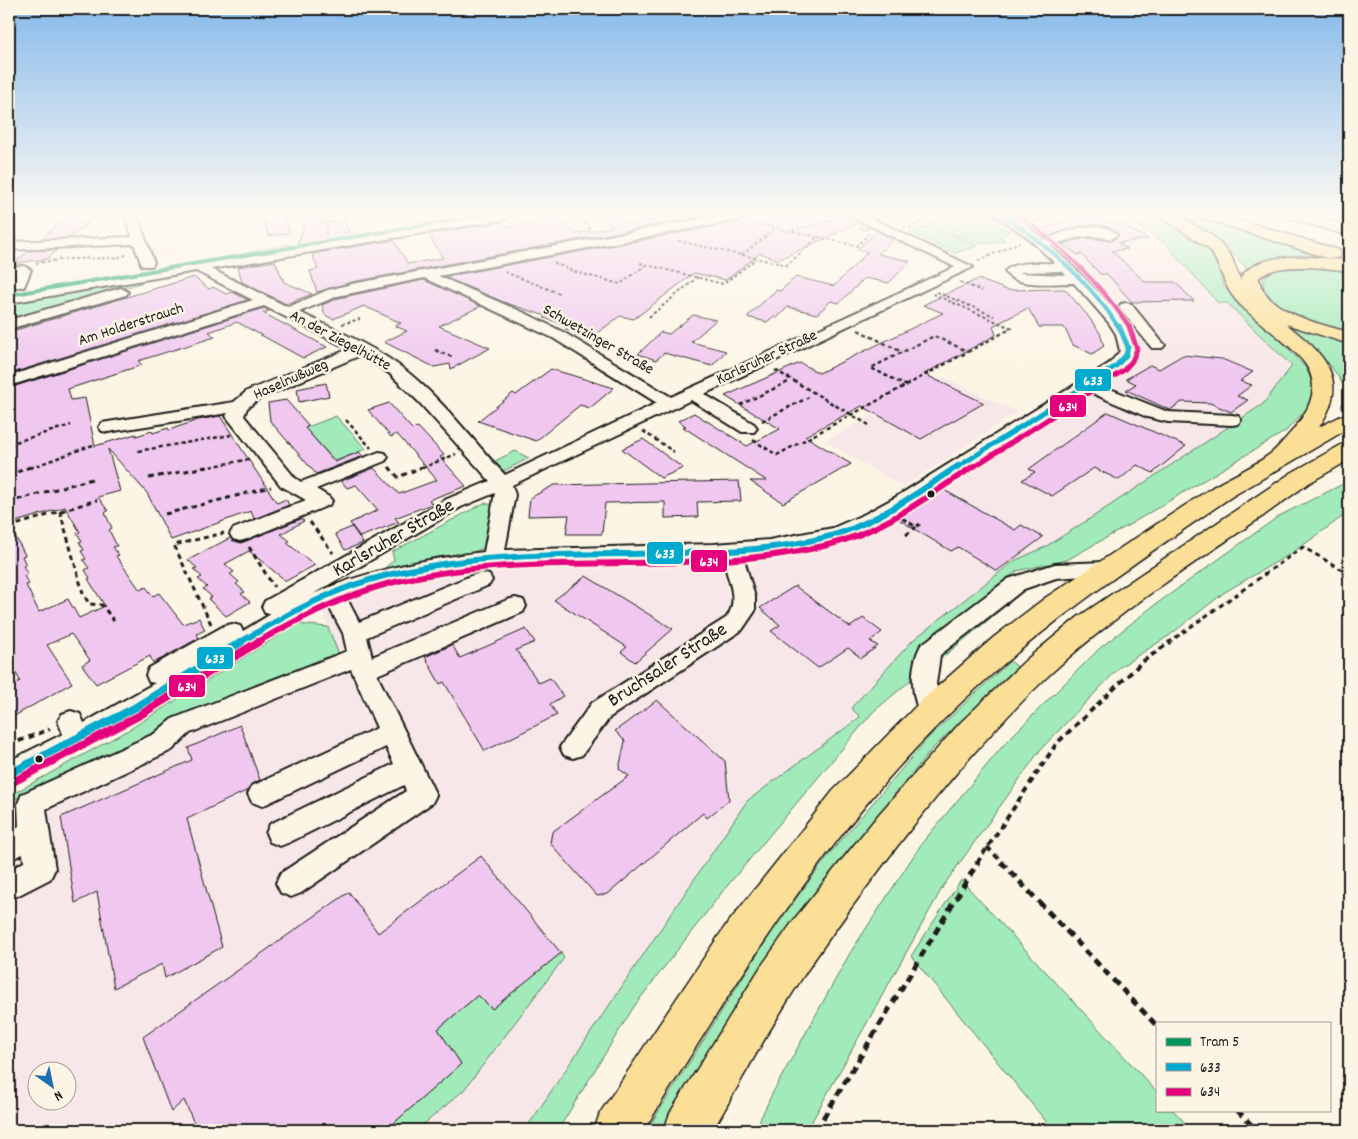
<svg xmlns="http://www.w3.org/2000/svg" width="1358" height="1139" viewBox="0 0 1358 1139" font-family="Dekko,sans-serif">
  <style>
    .built { fill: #f8e7e8; fill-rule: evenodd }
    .green { fill: #a1eab9; stroke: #5e836a }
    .building { fill: #f0c7ef; stroke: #1c1c1c }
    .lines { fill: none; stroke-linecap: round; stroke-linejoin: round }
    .minor-casing { stroke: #1c1c1c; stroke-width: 4 }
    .major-casing { stroke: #1c1c1c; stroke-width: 3 }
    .highway-casing { stroke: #1c1c1c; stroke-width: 3 }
    .path-far4 { stroke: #1c1c1c; stroke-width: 2; stroke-dasharray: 3 2.5; stroke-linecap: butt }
    .path-far3 { stroke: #1c1c1c; stroke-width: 2.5; stroke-dasharray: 4 3; stroke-linecap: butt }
    .path-far2 { stroke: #1c1c1c; stroke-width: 3; stroke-dasharray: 5 4; stroke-linecap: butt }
    .path-far1 { stroke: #1c1c1c; stroke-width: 4; stroke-dasharray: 6 4.5; stroke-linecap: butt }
    .path { stroke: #1c1c1c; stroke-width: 5; stroke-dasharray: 8 5.5; stroke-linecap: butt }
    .minor { fill: #fcf5e5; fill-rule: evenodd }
    .major { fill: #fbdf96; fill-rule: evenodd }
    .highway { fill: #fbdf96; fill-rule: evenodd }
    .rail-casing { stroke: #1c1c1c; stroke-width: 4 }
    .rail { stroke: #fcf5e5; stroke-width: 2.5; stroke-dasharray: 7; stroke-linecap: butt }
    .bus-1-far3-casing { stroke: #fcf5e5; stroke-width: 6 }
    .bus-1-far2-casing { stroke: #fcf5e5; stroke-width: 8 }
    .bus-1-far1-casing { stroke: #fcf5e5; stroke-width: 10 }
    .bus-1-casing { stroke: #fcf5e5; stroke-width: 11 }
    .bus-2-far3-casing { stroke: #fcf5e5; stroke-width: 6 }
    .bus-2-far2-casing { stroke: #fcf5e5; stroke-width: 8 }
    .bus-2-far1-casing { stroke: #fcf5e5; stroke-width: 10 }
    .bus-2-casing { stroke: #fcf5e5; stroke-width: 11 }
    .bus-1-far3 { stroke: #00a9ce; stroke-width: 4 }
    .bus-1-far2 { stroke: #00a9ce; stroke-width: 5 }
    .bus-1-far1 { stroke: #00a9ce; stroke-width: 6 }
    .bus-1 { stroke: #00a9ce; stroke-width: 8 }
    .bus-2-far3 { stroke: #e5007d; stroke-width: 4 }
    .bus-2-far2 { stroke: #e5007d; stroke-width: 5 }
    .bus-2-far1 { stroke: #e5007d; stroke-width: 6 }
    .bus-2 { stroke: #e5007d; stroke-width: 8 }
    .tram-1-casing { stroke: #fcf5e5; stroke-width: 6 }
    .tram-1 { stroke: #00975f; stroke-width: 4 }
    .bus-dot { fill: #1c1c1c; stroke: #fcf5e5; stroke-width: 2 }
    .labels { text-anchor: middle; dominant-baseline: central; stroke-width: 5; stroke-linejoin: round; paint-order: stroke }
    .far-street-label { font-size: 16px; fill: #1c1c1c; stroke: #fcf5e5 }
    .street-label { font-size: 20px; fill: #1c1c1c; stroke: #fcf5e5 }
    .line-badge { stroke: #fcf5e5; stroke-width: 2 }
    .badge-label { font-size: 14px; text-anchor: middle; font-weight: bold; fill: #fff }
  </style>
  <rect width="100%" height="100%" fill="#fcf5e5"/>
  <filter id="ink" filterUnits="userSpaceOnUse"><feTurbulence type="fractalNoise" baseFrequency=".02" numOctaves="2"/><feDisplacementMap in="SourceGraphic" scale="10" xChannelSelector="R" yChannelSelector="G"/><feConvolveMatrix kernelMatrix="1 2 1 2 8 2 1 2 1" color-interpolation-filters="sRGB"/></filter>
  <g filter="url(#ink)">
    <g class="built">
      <path d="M145,215h181l-3,16 -164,26z"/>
      <path d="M461,215h32l-484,83v-7z"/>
      <path d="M1008,215h112l45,28 53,60h9l66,63 -30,38 -172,114 -46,29 -31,14 -162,146 8,9 -113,85 -222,329h-516v-328l156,-75 173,-72 -16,-44 66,-31 100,-16 231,-7 12,46 -9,15 -77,50 17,14 84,-54 11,-21 -8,-40 16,-12 57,-9 41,-15 29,-16 226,-145 16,-28zM38,1072h30v30h-30z"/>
      <path d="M943,377l75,35 -115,75 -78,-46z"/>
    </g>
    <g class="green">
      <path d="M943,215h41l-2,2 28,14 -10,6 5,3c-18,8 -35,1 -53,-7l2,-2 -26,-8z"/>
      <path d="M1120,215h33l44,23 16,14 10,33 17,22 35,27 31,34 7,16 -1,19 -26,28 -157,94 -62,35 -50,11 -57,43 -40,34 -10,33 -37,31 -150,179 -88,114 -77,125h-33l222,-329 113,-84 -9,-9 62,-68 101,-79 31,-14 46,-29 172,-114 29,-38 -65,-63h-9l-53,-60z"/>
      <path d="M1178,215h13l158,49 -46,-6h-27l-30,10c-22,-25 -38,-40 -68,-53z"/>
      <path d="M931,226l47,20 -23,7 -46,-21z"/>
      <path d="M1324,267l25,5v61c-32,-6 -59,-19 -85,-39l-1,-16 14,-9z"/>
      <path d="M135,281l6,2 -132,40v-21z"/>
      <path d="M1284,320l50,20 15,3v59l-8,5 6,-13c-11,-30 -41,-52 -63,-74z"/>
      <path d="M336,416l30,33 -31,12 -30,-33z"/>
      <path d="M515,451l14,7 -25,13 -11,-9z"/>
      <path d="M1349,481v31l-54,39 -70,41 -55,43 -50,32 -79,82 -97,136 -137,245h-52l17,-36 78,-141 72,-110 84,-101 94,-94 52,-41 127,-91z"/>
      <path d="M484,503l13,3 -11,41 -23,9 -82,15 13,-11 -2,-8z"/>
      <path d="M1024,589l1,1 -87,71 -2,-2 5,-6z"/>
      <path d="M297,624l31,3 11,28 -174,72 -156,75v-6l121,-67z"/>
      <path d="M1010,661l8,6 -84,80 -93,112 -55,76 -118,195h-21l128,-204 56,-74 97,-114z"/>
      <path d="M961,880l196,212v18h16l19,20h-139l-142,-174z"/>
      <path d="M561,953l3,5 -100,132 -47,40h-31l75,-66 -23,-35 40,-34 14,14z"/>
    </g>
    <g class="building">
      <path d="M68,215h26l-24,23 -28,1z"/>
      <path d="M261,215h22l7,18 -21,3z"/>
      <path d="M534,215h22l19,19 37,-7 -13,-12h20l10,9 50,-9h31l-358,67 -35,10 -7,-21 8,-2 -6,-15 81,-14 15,24 35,-6 -15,-24 74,-12 5,5 32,-6z"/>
      <path d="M751,215h95l24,13 -8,2 -4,-7 -80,37 -18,-7 -34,27 -32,-7 -60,46 -14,-3 -28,21 -27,-8 5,-3 -26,-8 2,-2 -40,-13 -62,-26 299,-56z"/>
      <path d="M869,215h47l-14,16z"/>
      <path d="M1083,215l38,9 27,15 -30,4 9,6 -15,2 33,31h30l19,19 -62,1 -25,-28h-7l-19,-20 -3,1 -16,-11 25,-6 25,3 7,-6 -8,-7 -9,-3 -21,1 -31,10 -8,-6z"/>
      <path d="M323,216l-3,8 24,-4 6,16 -53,8 6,-14 -1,-3 3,-1 3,-9z"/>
      <path d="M877,231l16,8 -15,15 32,7 -21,22 -24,-5 -26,25 -8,-2 -14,13 -29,-7 -11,11 -4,-1 -6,5 -20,-5 29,-27 4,1 16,-14 38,9 34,-34 -11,-2z"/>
      <path d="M57,250l-10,9 -32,4 13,-12z"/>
      <path d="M275,261l9,21 28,12 -26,10 -44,-22 -4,-15z"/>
      <path d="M194,277l15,12 4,-2 13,7 6,-2 16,8 -239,74v-42z"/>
      <path d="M978,279l29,11 58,-1 23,27 12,17 4,13 -12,8 -19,-9 -9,-18h-25l-11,-19 -35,18 3,9 -72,39 60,29 -63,36 -59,-33 -57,30 46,28 -68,39 -33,-22h17l-84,-54 3,-1 -8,-5 16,-8 53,33 33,-17 -55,-33 75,-33 19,10 124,-60 -20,-8z"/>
      <path d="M424,280l57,26 -42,20 51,22 -39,21 -1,-5 -16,3 -50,-25 23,-11 -12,-5 6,-3 -37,-17 -31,13 -8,-4 -3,-10 17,-7z"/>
      <path d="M264,308l5,3 -6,2 64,34 -24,11 -66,-36 -28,10 6,5 -77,24 4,4 -74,24 3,11 14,-2 10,48 41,-12v2l16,-5 1,2 15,-5 1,2 29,-10 22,-4 57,87 9,-4 3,6 -35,14 -3,-8 -80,29 -24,-47 -39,-44 12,42 -22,6 10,14 -3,2 7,15 -3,2 8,16 -4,1 6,8 -3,1 24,34 6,-3 7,9 6,-3 24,31 16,-6 6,12 -8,4 2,4 -36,20 -10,5 -3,-7 -54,28 -14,-19 8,-5 -19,-26 -24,11 25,38 -63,36v-32l11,-6 -11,-22v-135l16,31 -3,1 4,9 -3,1 5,8 -4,2 5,8 -3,1 13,27 29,-13 11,19 26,-12 -17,-27 2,-1 -5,-8 4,-2 -6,-8 3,-1 -5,-8 3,-1 -5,-8 3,-1 -5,-8 3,-1 -15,-25 -56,17v-136z"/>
      <path d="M693,315l23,5 -25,22 35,9 -14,15 -48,-13 -8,7 -18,-6 23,-22 8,2z"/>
      <path d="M1183,355l39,4 31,13 -13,9 12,4 -15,11 11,4 -17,12 -21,-9 -28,-1 -12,8 -44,-20 10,-6 -10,-5 24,-14 9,4z"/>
      <path d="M551,369l63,19 -24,20 -10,-3 -44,36 -58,-20 35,-28 3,2z"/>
      <path d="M326,383l3,13 -30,6 -2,-13z"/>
      <path d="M286,400l23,26 -4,2 30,34 24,-10 4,4 -47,18 -46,-53 -2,-18z"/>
      <path d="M389,403l23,26 6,-2 26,28 -4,2 26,29 -37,14 3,4 -37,14 4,4 -39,15 -10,-14 28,-13 -22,-25 -9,3 -6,-7 33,-13 25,26 38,-14 -40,-46 -6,3 -23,-27z"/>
      <path d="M1108,412l78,34 -33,27 -16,-8 -18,15 -25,-12 -42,28 -30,-16 13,-8 -6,-3z"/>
      <path d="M643,439l7,5 33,24 -22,10 -39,-29z"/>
      <path d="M739,481l2,20 -44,1 1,15 -33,1v-16l-60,1 -3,31h-36l3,-19 -41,1 2,-18 24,-13z"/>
      <path d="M944,490l71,40 6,-5 22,12 -46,34 -39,-24 -7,4 -53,-32z"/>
      <path d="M301,519l3,2 -23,13 9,7 -3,2 28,22 -29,16 -37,-30 -24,13 9,8 -4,2 9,8 -3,2 9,8 -4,2 9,8 -24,14 -18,-17 4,-2 -9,-8 4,-2 -9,-8 4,-2 -9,-8 4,-1 -9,-8 42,-22 11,5z"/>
      <path d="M352,527l11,16 -18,7 -10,-16z"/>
      <path d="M586,576l8,5 79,48 -38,33 -14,-10 6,-5 -73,-47z"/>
      <path d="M795,586l55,41 13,-9 19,14 -12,9 8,5 -17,12 -13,-10 -30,20 -47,-37 9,-6 -20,-17z"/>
      <path d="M526,629l9,13 -19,8 23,33 11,-5 13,18 -13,8 7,11 -72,36 -41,-69 -4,2 -15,-27 27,-12 8,13z"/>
      <path d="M657,700l68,61 4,39 -22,18 -4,-5 -95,81 -11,2 -47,-53 2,-11 77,-56 -10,-7 6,-28 -10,-10z"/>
      <path d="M240,725l20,55 -9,4 -3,6 -61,29 35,128 -57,31 -3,-14 -48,24 -17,-96 -22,11 -14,-86 131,-57 -4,-12z"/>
      <path d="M481,856l80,97 -69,56 -14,-14 -40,34 23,35 -75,66h-189l-13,-30 -13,12 -28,-75 206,-145 29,41z"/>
    </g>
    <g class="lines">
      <defs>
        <g id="minor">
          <path d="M125,215h12l17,48 -2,3h-10l-8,-22 -125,6v-8l123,-5z"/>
          <path d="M483,215h29l-6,4 -295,50 77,38 40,-17 24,-6 370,-69h27l-6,4 -305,57 87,37 38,19 108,65 284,-130 -107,-52h16l109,52 -269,127 50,30 3,4 -3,4h-12l-51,-32 -179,85 3,10 -10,55 209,-6 55,-4 64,-12 32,-14 31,-17 214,-134 10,-12 -4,-17 -7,-11 -35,-40c-17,0 -62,5 -69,-12 11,-11 36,-7 50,-8l-29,-27 -31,-21h15l8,5 13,-5h18l-23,10 18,15c19,-8 57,-23 73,-5l-6,4c-25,-6 -36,-2 -60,7 17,16 92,83 84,106 -5,16 -24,24 -37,32l70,28 64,3 6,1 3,4 -3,4 -6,1 -64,-3 -21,-5 -60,-26 -177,114 -46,26 -40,13 -81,12 12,41v14l-13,19 -132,87 -28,38 -9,3 -9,-3 -4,-8 32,-44 134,-85c14,-17 2,-40 -4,-60 -125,11 -256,-10 -376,39l13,25 114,-47 8,-2 8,2 3,5 -3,5 -122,52 5,20 135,-57 8,-2 8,2 3,6 -3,6 -146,63 59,120 -4,8 -131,90 -10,4 -10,-4 -5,-10 5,-10 125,-82 -2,-6 -114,57 -10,4 -10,-4 -4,-9 4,-9 124,-60 -8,-17 -124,59 -10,-4 -4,-8 4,-8 125,-58 -26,-59 -161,64 -18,17 -126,59 9,60 -5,10 -41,21v-30l15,-8 -1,-8 -14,6v-28l10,-6 -1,-23 4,-9 132,-60 18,-15 175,-68 -4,-18 -15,-28 -55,29 -147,91 -117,60v-24l54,-27 -5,-13 4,-7 9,-3 9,3 4,9 71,-40 -6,-1 -3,-7 3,-7 75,-42 8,-2 8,2 3,5 28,-17 -6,-1 -3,-6 3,-6 182,-102 43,-18 -72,-80 -29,-28 -28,-18 -102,44 -12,9 -3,8 51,62 6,4 78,-30 6,1 3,4 -3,4 -69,28 13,8 3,4 -3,4 -82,34 -7,2 -7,-2 -3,-5 3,-5 73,-29 -25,-14 -52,-66 -3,-4 2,-3 -120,19 -6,-1 -3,-4 3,-4 6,-1 126,-20 13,-11 102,-42 -85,-43 -255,80v-10l244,-76 -57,-29 -187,32v-8zM1062,271l4,4 -46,-2 2,-1zM424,278l129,60 104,65 -152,72c-34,-36 -65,-79 -104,-108 -31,-23 -68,-38 -102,-55l39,-16zM495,493l-11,59c-59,7 -116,18 -171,42l148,-87z"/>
          <path d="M24,266l7,4 -7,17h-10l-2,-3 4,-9h-7v-8z"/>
          <path d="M121,288l7,4 -2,3 -117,34v-9z"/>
          <path d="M1126,303l5,1 31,38 3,3 -3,3h-10l-31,-38 -2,-3 2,-3z"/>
          <path d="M1105,562l8,2 3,5 -3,5 -57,4 -32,11 -84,66 -4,29 8,27 -4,7 -9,3 -9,-3c-11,-21 -13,-51 -1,-73l87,-66 47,-15z"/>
        </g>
        <g id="major">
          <path d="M1222,484l9,3 3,5 -3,5c-101,69 -201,136 -288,223 -121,120 -210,267 -299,410h-50l6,-17 124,-185 109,-137 87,-89 74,-65 51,-39 168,-111z"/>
          <path d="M1254,502l9,2 4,6 -4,6c-74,50 -149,99 -215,160 -56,53 -106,112 -153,173 -32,42 -64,85 -93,129 -32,49 -60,101 -89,152h-49l6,-17 90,-145 36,-51 83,-103 81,-91 66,-63 52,-43 167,-113z"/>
        </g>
        <g id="highway">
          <path d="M1158,215h20l36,22 17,19 10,25v-4c19,-28 78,-20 108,-16v10c-22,-3 -74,-10 -90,7 4,33 62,47 90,54v12l-63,-20c39,30 65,56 33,103l30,-15v16l-118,69 -9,3 -9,-3 -3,-5 3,-5c19,-11 40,-20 57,-33 6,-4 11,-11 16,-16 20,-22 39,-50 17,-77 -20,-24 -48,-39 -68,-62 -13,-15 -14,-36 -27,-51z"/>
          <path d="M1200,215h24l115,35 2,4 -2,4h-12l-125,-40z"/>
          <path d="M1287,215h25l37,11v10l-60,-18z"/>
          <path d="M1349,443v17l-40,23 -46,33 -9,2 -9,-2 -4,-6 4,-6 46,-31 50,-28z"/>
        </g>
      </defs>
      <use href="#minor" class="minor-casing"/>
      <use href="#major" class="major-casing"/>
      <use href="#highway" class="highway-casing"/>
      <g class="path-far4">
        <path d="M577,215l15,16"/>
        <path d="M9,222l30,-7"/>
        <path d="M909,228l24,-13"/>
        <path d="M792,230l50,-12"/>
        <path d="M79,231l17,-16"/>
        <path d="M326,234l4,-19"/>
        <path d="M818,237l39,9 12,-12"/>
        <path d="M678,241l109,24 31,-28 -67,-14"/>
        <path d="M742,255l33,-26"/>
        <path d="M978,261l42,-19"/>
        <path d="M36,263l30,-4 50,-1 10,-3"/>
        <path d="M554,263l22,9 44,12 26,-19"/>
        <path d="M640,263l83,21 33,-25"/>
        <path d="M505,272l56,22"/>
        <path d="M960,282l22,9"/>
        <path d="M937,292l57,24"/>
        <path d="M933,294l78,34"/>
        <path d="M649,317l49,-40"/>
        <path d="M342,324l18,-5"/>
      </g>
      <g class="path-far3">
        <path d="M858,330l44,22"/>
        <path d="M435,350l17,7"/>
        <path d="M775,370l94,55"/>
        <path d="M907,386l-36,-18 63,-32 35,16"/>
        <path d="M740,405l48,-23"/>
        <path d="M346,420l25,28"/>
        <path d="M762,421l47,-24"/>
        <path d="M643,431l31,21"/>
        <path d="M753,440l24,15 235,-127 -4,-2"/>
        <path d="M9,444l62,-19"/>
        <path d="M138,451l93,-16"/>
        <path d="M30,468l63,-23"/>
        <path d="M204,468l46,-9"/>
        <path d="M422,468l34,-14"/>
      </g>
      <g class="path-far2">
        <path d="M389,467l9,10 27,-11"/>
        <path d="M9,475l24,-9"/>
        <path d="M149,478l62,-12"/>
        <path d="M9,502l83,-23"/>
        <path d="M60,511l23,82 6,11 13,1 12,16"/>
        <path d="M165,514l106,-27"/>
        <path d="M902,518l14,9 4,-3"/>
        <path d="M310,522l23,31"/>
        <path d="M9,527l88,-27"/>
        <path d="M906,535l10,-8"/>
        <path d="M249,547l25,40"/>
        <path d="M211,624l-37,-79 50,-12"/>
        <path d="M1168,643l135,-96 46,27"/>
      </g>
      <g class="path-far1">
        <path d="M9,745l41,-16"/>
        <path d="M987,847l16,16"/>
        <path d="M977,863l80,-120 85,-81 28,-20"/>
      </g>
      <g class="path">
        <path d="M1001,862l156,164"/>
        <path d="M1237,1110l19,20"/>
        <path d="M816,1130l162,-268"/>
      </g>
      <use href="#minor" class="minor"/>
      <use href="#major" class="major"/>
      <use href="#highway" class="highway"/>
      <defs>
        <path id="rail" d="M205,262l85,-16"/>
      </defs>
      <use href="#rail" class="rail-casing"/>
      <use href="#rail" class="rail"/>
      <defs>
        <path id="bus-1-far3" d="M1001,215c43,26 92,70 118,113"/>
        <path id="bus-1-far2" d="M956,468l160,-102 10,-11 2,-8 -9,-21"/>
        <path id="bus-1-far1" d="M239,643c37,-22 75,-44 115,-58 88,-30 182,-30 274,-31 67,-1 152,-1 215,-22 42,-15 78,-42 115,-66"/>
        <path id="bus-1" d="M9,774l127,-67 105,-65"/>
        <path id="bus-2-far3" d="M1019,215c42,31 82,69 111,113"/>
        <path id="bus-2-far2" d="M972,468l152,-98 8,-9 5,-12 -8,-23"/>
        <path id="bus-2-far1" d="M256,643c41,-24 84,-46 131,-59 144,-38 296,-4 441,-39 54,-13 100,-49 146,-79"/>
        <path id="bus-2" d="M13,782l127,-67 118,-73"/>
      </defs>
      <use href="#bus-1-far3" class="bus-1-far3-casing"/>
      <use href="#bus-1-far2" class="bus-1-far2-casing"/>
      <use href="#bus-1-far1" class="bus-1-far1-casing"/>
      <use href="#bus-1" class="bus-1-casing"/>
      <use href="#bus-2-far3" class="bus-2-far3-casing"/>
      <use href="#bus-2-far2" class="bus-2-far2-casing"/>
      <use href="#bus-2-far1" class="bus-2-far1-casing"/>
      <use href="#bus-2" class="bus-2-casing"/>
      <use href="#bus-1-far3" class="bus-1-far3"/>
      <use href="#bus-1-far2" class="bus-1-far2"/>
      <use href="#bus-1-far1" class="bus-1-far1"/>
      <use href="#bus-1" class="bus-1"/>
      <use href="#bus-2-far3" class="bus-2-far3"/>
      <use href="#bus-2-far2" class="bus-2-far2"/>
      <use href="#bus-2-far1" class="bus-2-far1"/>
      <use href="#bus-2" class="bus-2"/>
      <defs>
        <path id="tram-1" d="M9,295l474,-80"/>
      </defs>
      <use href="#tram-1" class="tram-1-casing"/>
      <use href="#tram-1" class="tram-1"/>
    </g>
  </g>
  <linearGradient id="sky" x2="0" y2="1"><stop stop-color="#86baeb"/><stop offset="0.57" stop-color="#fefaf3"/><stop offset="1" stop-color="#fefaf3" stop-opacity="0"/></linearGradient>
  <rect width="1358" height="375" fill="url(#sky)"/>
  <g class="bus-dot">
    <circle cx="931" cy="494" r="4.5"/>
    <circle cx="39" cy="759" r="4.5"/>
  </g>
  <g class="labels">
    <g class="far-street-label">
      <text transform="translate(131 325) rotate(-18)">Am Holderstrauch</text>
      <text transform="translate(598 340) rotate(30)">Schwetzinger Straße</text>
      <text transform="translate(340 341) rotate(28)">An der Ziegelhütte</text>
      <text transform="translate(767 358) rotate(-25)">Karlsruher Straße</text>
      <text transform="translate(291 380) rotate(-24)">Haselnußweg</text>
    </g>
    <g class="street-label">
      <text transform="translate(394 539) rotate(-30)">Karlsruher Straße</text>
      <text transform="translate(668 666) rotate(-33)">Bruchsaler Straße</text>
    </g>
  </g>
  <g class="line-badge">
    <rect x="1074" y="368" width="38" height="24" rx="5" fill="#00a9ce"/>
    <rect x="1049" y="394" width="38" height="24" rx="5" fill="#e5007d"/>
    <rect x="646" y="541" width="38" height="24" rx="5" fill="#00a9ce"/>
    <rect x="690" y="549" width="38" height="24" rx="5" fill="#e5007d"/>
    <rect x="196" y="646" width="38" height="24" rx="5" fill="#00a9ce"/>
    <rect x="168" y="674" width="38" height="24" rx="5" fill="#e5007d"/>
  </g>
  <g class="badge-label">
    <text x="1093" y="385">633</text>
    <text x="1068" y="411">634</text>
    <text x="665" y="558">633</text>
    <text x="709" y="566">634</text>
    <text x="215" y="663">633</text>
    <text x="187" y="691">634</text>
  </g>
  <rect width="1358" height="1139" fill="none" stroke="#fcf5e5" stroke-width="30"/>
  <rect x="15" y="15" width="1328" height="1109" fill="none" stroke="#1c1c1c" stroke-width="2" filter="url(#ink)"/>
  <rect x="1156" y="1022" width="175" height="90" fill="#fcf5e5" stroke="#a29e95"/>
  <rect x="1166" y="1038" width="25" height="8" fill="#00975f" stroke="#a29e95"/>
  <text x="1200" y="1046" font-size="15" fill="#1c1c1c">Tram 5</text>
  <rect x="1166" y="1063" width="25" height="8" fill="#00a9ce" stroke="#a29e95"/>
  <text x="1200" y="1072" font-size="15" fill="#1c1c1c">633</text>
  <rect x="1166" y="1088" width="25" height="8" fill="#e5007d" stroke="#a29e95"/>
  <text x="1200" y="1096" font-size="15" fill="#1c1c1c">634</text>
  <g transform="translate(52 1086) rotate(147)"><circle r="24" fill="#fcf5e5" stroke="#a29e95"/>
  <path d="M0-4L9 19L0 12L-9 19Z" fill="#1f6fb2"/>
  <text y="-8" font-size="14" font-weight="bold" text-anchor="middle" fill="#1c1c1c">N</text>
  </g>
</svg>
